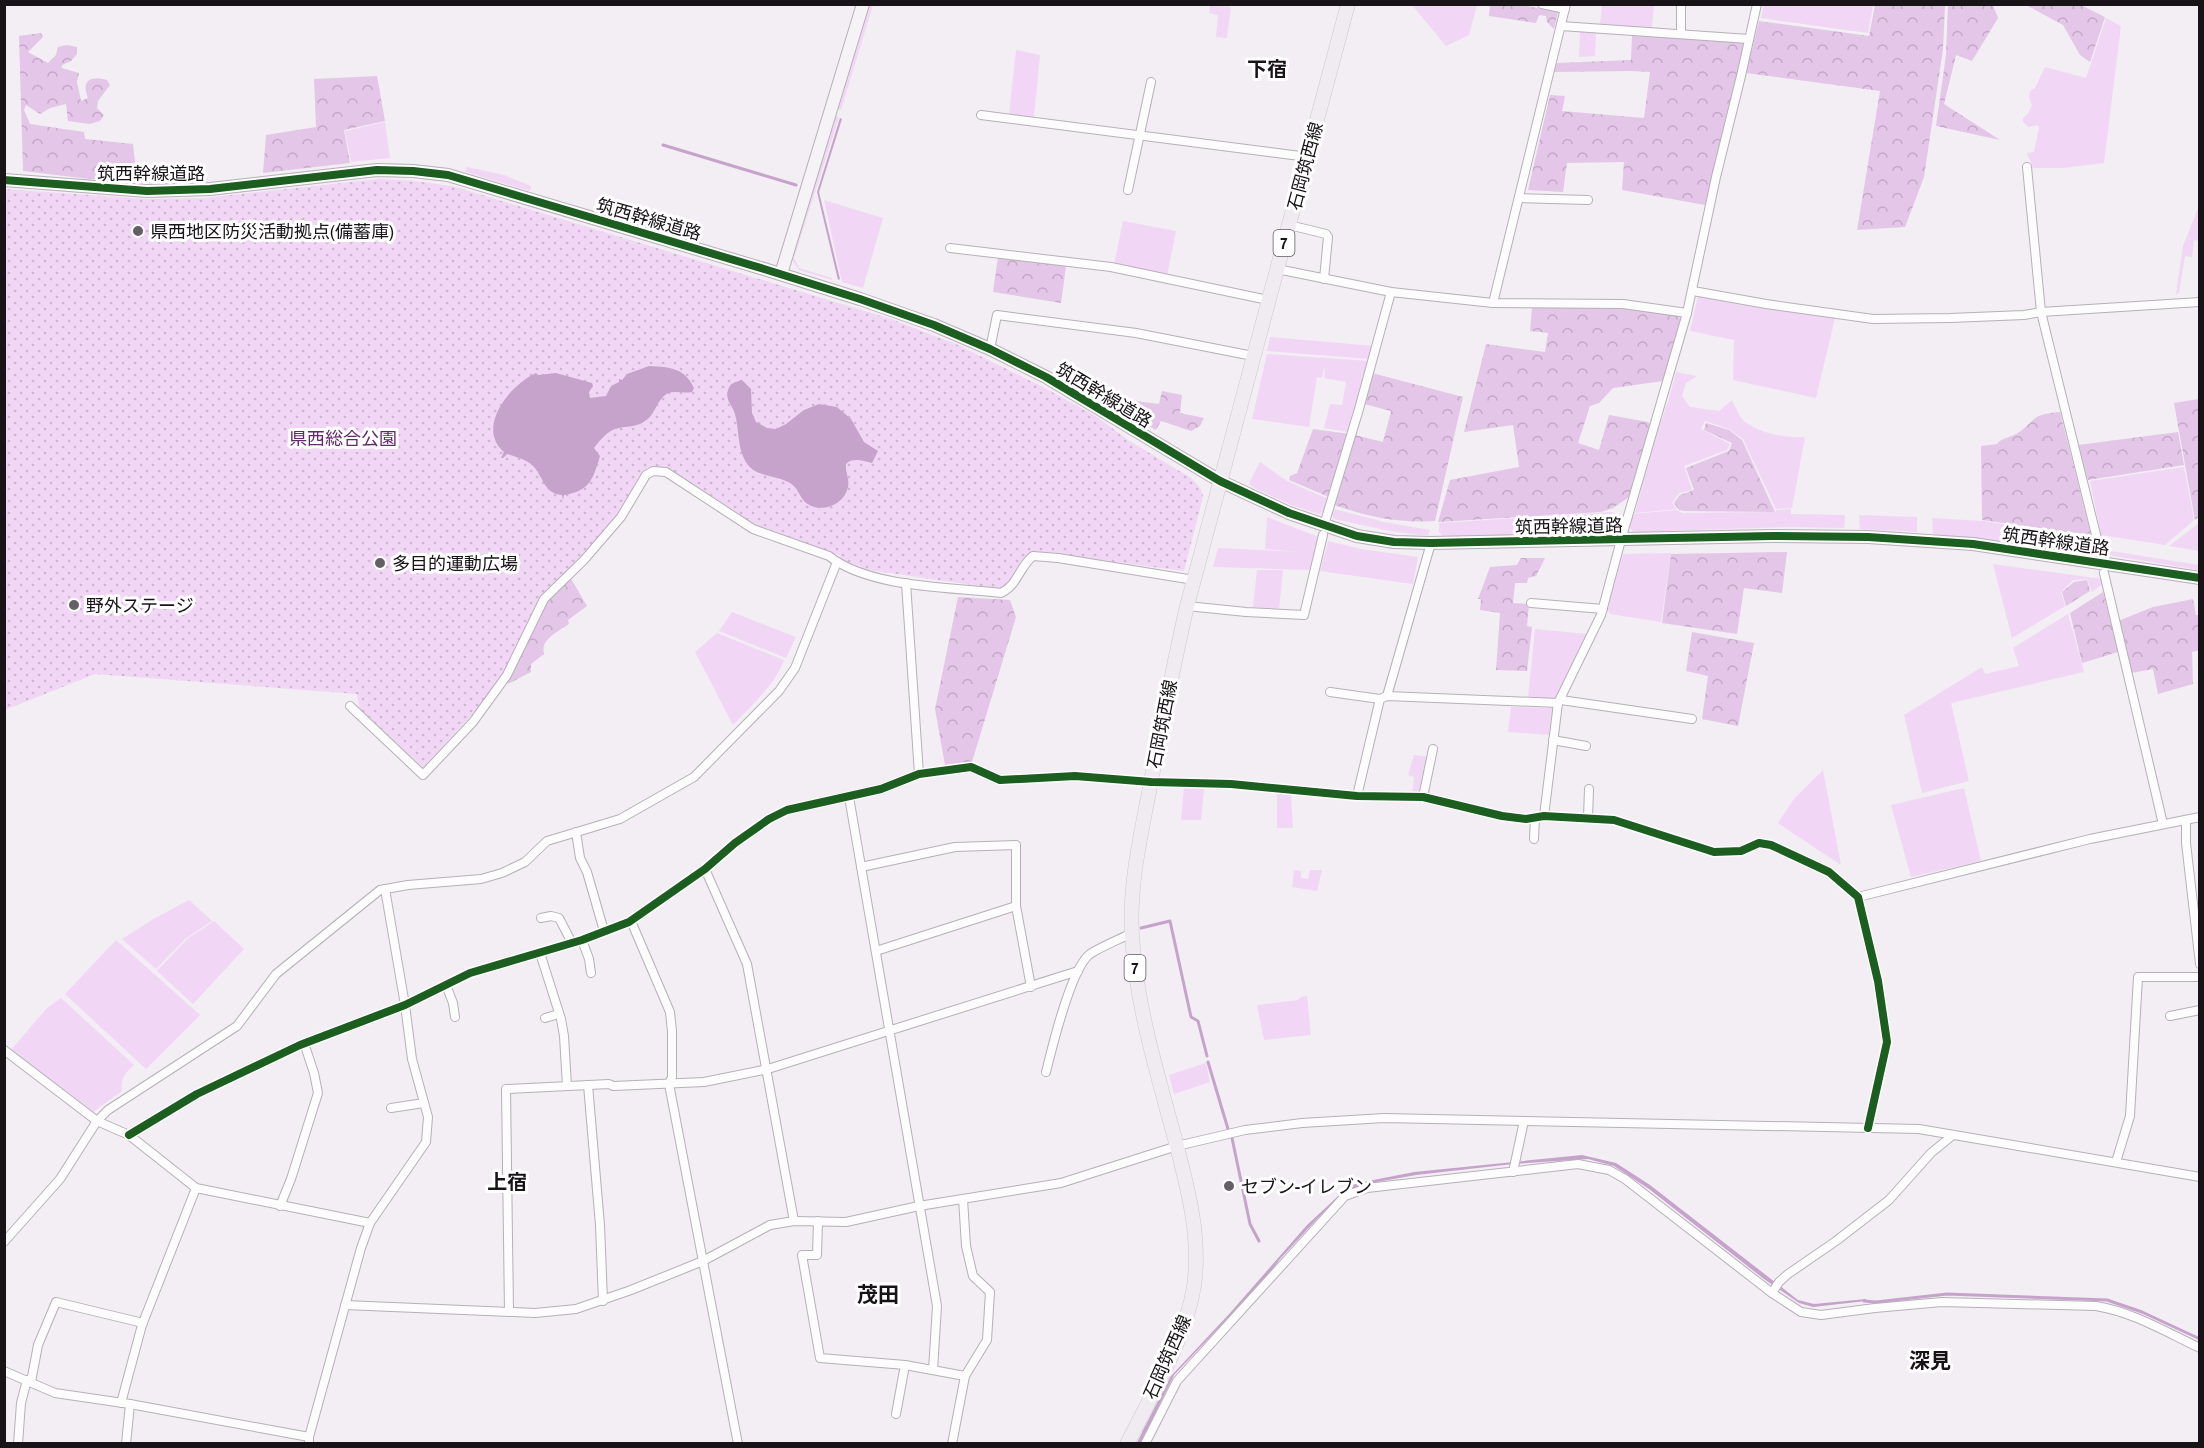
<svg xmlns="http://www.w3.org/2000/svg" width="2204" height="1448" viewBox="0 0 2204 1448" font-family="'Archivo Narrow','Noto Sans JP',sans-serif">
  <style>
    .green { fill: #f1d7f5 }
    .forest { fill: url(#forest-crowns) }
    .park { fill: url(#park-dots) }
    .water { fill: #c6a3cb }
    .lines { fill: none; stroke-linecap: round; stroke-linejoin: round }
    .stream { stroke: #c6a3cb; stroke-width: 3 }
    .street-casing { stroke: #b5b1b6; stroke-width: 10 }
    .secondary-casing { stroke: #b5b1b6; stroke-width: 14 }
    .primary-casing { stroke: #cdc9cd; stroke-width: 15 }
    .street { stroke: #fdfcfd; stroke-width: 8 }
    .secondary { stroke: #f6f3f7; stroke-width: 12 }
    .primary { stroke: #f0eaf1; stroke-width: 14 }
    .cycleway-casing { stroke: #fff; stroke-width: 11 }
    .cycleway { stroke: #1b5e20; stroke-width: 8 }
    .poi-dot { fill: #645f64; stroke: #fff; stroke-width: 2 }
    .labels { text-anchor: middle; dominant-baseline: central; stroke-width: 6; stroke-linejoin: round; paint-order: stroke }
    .shield { fill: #fff; stroke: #5d5a5d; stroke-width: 1.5 }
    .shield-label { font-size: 16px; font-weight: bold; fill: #171317 }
    .street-label { font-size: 18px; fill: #171317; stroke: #fff }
    .poi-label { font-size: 18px; fill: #171317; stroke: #fff; text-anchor: start }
    .park-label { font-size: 18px; fill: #64286d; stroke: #fff }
    .neighbourhood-label { font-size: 20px; font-weight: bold; fill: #171317; stroke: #fff }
    .quarter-label { font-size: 21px; font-weight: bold; fill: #171317; stroke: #fff }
  </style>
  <defs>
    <pattern id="forest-crowns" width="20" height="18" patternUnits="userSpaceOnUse" patternTransform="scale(1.5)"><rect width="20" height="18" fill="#e4c6e8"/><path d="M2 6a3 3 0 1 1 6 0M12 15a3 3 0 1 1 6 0" fill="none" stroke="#c3a9c6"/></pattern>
    <pattern id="park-dots" width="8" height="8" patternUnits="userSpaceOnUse" patternTransform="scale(1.5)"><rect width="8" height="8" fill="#f1d7f5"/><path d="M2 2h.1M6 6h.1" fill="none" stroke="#ceb8d1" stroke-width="1.8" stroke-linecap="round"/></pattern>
  </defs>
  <rect width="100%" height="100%" fill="#f3edf4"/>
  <g class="green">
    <path d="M869,5h4l-32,105 -4,-1z"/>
    <path d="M1210,5l21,2 -4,31 -11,-1 2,-22 -9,-2z"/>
    <path d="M1412,5h65l-8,30 -23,11z"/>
    <path d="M1602,5h52l-2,24 -52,-4z"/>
    <path d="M1764,5v-1l109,1 -5,28 -107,-15z"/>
    <path d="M2106,18l15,8 -17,137 -41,5h-30l-6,-15 7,-1 5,-25 -2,-2 -8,2 -6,-5v-4l5,-4 4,-9 -3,-8 1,-6 5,-3 10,-21 41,11z"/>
    <path d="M1580,31l16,1 -1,24 -16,1z"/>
    <path d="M1016,50l24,5 -6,62 -25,-3z"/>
    <path d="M835,116l4,1 -45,141 5,10 33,10v2l-33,-10 -7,-10z"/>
    <path d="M385,122l5,36 -39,4 -6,-31z"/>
    <path d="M467,167l37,8 27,11 -1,5 -65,-19z"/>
    <path d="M824,200l59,18 -20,70 -21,-6z"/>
    <path d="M2199,206v35l-5,-1 -2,17 -7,-1 -6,37 -3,1 7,-48z"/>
    <path d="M1123,221l53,10 -9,45 -53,-11z"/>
    <path d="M1698,296l137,22 -19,80 -83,-18 1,-40 -44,-9z"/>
    <path d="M1270,337l104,9 -4,13 -103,-8z"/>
    <path d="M1267,354l102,7 -21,71 -24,-4 6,-24 12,1 4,-23 -22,-4 1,-8 -1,-2 -2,10 -5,-1 -8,50 -57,-8z"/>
    <path d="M1676,372l21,4 -11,7 -4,13 8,11 29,4 13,-11c3,6 7,16 12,21 16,13 42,17 61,16l-13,71 -16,1 -33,-70 -14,-10 -24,-8 -4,8 29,15 -3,6 -43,16 8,24 -13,3 -7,10 5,6 -42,4 20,-75 13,-36z"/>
    <path d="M1260,462l27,19 41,18 -3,12 -6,3 -28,-9 -39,-18 -3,-4z"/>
    <path d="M2184,467l10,53 -29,25 -64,-10 -11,-54z"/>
    <path d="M1334,509l50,13 46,8 -2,5h-8l-30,-4 -56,-12 -2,-5z"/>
    <path d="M1791,509v5l54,1 -1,13 -55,-1 -156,5 -4,-6 3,-12 45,-4 5,3 94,-1v-2z"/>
    <path d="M1612,512l10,7 -3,14 -175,4 -5,-5v-9z"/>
    <path d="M1859,515l58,2v15l-57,-3z"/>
    <path d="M1267,517l54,21 -8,32 -100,-3 5,-19 83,4 -36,-3z"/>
    <path d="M1932,518l50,3 110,16 3,11 -9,6 -46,-9 -107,-11z"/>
    <path d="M2199,523v28l-30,-5z"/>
    <path d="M1328,541l33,8 57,8 -5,27 -93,-13z"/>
    <path d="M2105,550l94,15v5l-91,-15z"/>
    <path d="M1671,553l-10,69 -51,-8 -3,-6 16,-54z"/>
    <path d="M1993,564l109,15 2,4 -12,9 -5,-13 -14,1 -12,12 4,14 -53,32z"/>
    <path d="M1257,570h26l-4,40 -26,-3z"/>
    <path d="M732,612l64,25 -10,21 -67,-27z"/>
    <path d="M2068,614l16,58 -133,31 18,78 -47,12 -18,-78 78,-48 3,7 34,-8 -6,-18z"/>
    <path d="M1535,629l53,5 -32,65 -28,-2z"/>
    <path d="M717,633l67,27c-9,25 -33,46 -51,65l-38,-73z"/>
    <path d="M1511,707l43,1 -3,27 -43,-3z"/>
    <path d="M1414,755l15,2 -7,38h-10l2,-18 -6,-2z"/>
    <path d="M1823,770l18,95 -63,-42 16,-24z"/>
    <path d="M1184,787l20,2 -3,31h-20z"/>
    <path d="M1964,788l17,73 -70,16 -20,-72z"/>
    <path d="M1277,793l14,1 2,34h-16z"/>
    <path d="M1294,870l7,1v7l7,1 2,-9h12l-5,21 -25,-4z"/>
    <path d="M189,900l23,21 -27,18 -29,30 -34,-30 33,-21z"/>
    <path d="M214,921l30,28 -51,55 -36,-33 29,-31z"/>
    <path d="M116,940l84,75 -54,54 -81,-75z"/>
    <path d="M1307,996l4,39 -47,5 -7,-35 41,-5 3,-3z"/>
    <path d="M61,998l73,67c-9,8 -14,14 -12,26l-29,21 -82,-62 36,-42z"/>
    <path d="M1206,1063l4,19 -36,12 -5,-19z"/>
  </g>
  <g class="forest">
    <path d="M1490,5h33l35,7 -4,17 -7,-7 -1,-6 -7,-1 -3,8 -47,-7z"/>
    <path d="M1875,5h70l-2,44 -19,128 -19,50 -48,3 23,-139 -134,-18 13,-52 110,15z"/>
    <path d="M1948,5h45l5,13 -26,43 -16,-6 -12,49 56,36 -64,-14 10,-71z"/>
    <path d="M2026,5h55l24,12 -15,45 -10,-7 -17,-30z"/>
    <path d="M41,33l2,4 -15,15 20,11 8,-8 2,-8 9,-2 10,2v7l-6,7 -9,4v3l17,5 -2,9 4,19 7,-3c-7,-18 2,-22 19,-18l3,5 -12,16 -1,7 7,7 -4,6 -10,3 -22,-3 -2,-17 -16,4 -10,6 -14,-9 -2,5 6,14 54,8 1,7 48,5 4,37 -48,-2 -66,-8 -4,-135z"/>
    <path d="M1632,34l113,7 -40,164 -83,-15 2,-28 -57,1 -4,29 -35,-2 22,-95 15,1 -3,15 82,7 6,-46 -20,-1 -76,1 3,-9 74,-3z"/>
    <path d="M377,76l8,45 -41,9 6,33 -87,10 3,-38 50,-8 -2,-48z"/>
    <path d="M998,257l68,9 -5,37 -68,-11z"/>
    <path d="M1532,308h92l53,8 4,3 -18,62 -50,7 -14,15 -9,3 -12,37 21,7 10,-35 39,7 3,3 -22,72 -16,11 -12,4 -163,10 12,-42 69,-13 -6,-42 -49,7 22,-88 59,8 3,-19 -18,-2z"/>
    <path d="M1372,373l91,24 -28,124c-38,2 -66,-4 -101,-16l21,-70 28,7 8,-31 -27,-7z"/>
    <path d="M1162,391l20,4 -2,18 24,5 -4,8 -9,5 -30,-10 -5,9 -54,-29 12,-3 45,6z"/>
    <path d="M2199,399l1,117 -5,4 -21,-117z"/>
    <path d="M2060,412l31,123 -109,-15 -1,-74 16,-2c5,-7 14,-6 21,-11 21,-16 13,-18 42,-21z"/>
    <path d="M1706,423l23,7 13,10 33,72 -91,-1 -5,-1 -5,-7 6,-8 14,-5 -8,-22 43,-17 3,-8 -28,-13z"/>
    <path d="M1313,429l37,5 -21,63 -40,-17 1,-4 7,-3z"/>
    <path d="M2178,432l6,33 -96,15 -10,-35z"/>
    <path d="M1787,552l-5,41 -38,-5 -7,46 -75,-11 9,-69z"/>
    <path d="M1521,558h24l-9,18 -8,2 -1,5h-12l-2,20 16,1 -2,22 5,1 -5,44 -31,-1 4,-57 -20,-3 1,-11h-3l12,-32 27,-2z"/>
    <path d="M570,577l17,29 -19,14 1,4c-11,8 -29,15 -25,30l-13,10v8l-23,12 -2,-5 40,-79z"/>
    <path d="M2087,580l3,11 -24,15 -4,-14 12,-10z"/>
    <path d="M2103,592l15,60 -36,11 -12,-50z"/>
    <path d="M958,597l52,3 6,17 -44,145 -27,3 -10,-56z"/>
    <path d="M2193,599l3,16h3l1,35 -8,2 1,32 -35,10 -5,-25 -22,4 -13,-52 35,-14z"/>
    <path d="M1692,632l62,11 -16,83 -36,-7 6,-43 -22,-5z"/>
  </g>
  <path class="park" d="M379,179l37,2 40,6 435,132 67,26 85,42 54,30 31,23 63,38c6,6 11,10 12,19l-19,74 -148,-19c-17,3 -16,16 -24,28 -3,5 -8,7 -12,9l-131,-19 -27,-10 -3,-5 -77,-25 -47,-32 -48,-29 -14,-3 -6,2 -32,52 -75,79 -37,76 -24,32 -58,63 -60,-56 -4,-20 -262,-20 -90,36v-521l141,10 58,-1z"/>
  <g class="water">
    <path d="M840,118l2,1 -23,73 21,87 -2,1 -21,-88z"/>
    <path d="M649,366c21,1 36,2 45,22l-2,4c-9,2 -20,-3 -27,3 -9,7 -10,20 -20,26 -8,6 -17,5 -26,7 -11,2 -19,12 -25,20l6,8c-7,23 -10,35 -36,39l-1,5 -1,-5c-19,-2 -18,-18 -29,-29 -7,-7 -18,-9 -26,-12l-4,4h-2l3,-6c-29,-25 7,-68 32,-79l2,2 18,-2 36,10 1,3 -4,6 1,6 16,-2 5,-10 8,-4v-3l3,1 5,-6z"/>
    <path d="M742,380l9,9 1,24 4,9 11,6 9,1 10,-5 18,-14 15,-6 18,3 14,12 13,23 14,9 -6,12c-9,-2 -19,-6 -26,1 -1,8 4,16 2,23 -4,19 -30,28 -44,14 -5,-6 -7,-14 -14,-18 -13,-8 -33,-6 -42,-18 -12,-16 -8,-37 -14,-54 -3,-7 -9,-12 -6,-21 2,-7 7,-8 14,-10z"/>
    <path d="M1582,1155l34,8 34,22 148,115 16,4 52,-5v2l-53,6 -14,-4 -35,-24 -115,-90 -35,-23 -26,-7 -75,5 -97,11 -50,9 -22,9 -27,26 -37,40 -14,19 -92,97 -29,59 -3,-2 29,-56 59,-63 77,-88 41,-38 10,-4 56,-11z"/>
  </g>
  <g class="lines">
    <g class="stream">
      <path d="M663,145l133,40"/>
      <path d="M1141,928l29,-7 21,96 7,4 9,35"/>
      <path d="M1208,1062l20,67"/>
      <path d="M1232,1138l18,86 9,17"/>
      <path d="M1864,1301l12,1 71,-8 160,6 35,12 58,27"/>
      <path d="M1138,1444l6,-12"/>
    </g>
    <defs>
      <g id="street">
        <path d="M1542,4l23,5"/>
        <path d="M1561,26l188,13"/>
        <path d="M1681,34v-30"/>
        <path d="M981,115l327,42"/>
        <path d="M1128,190l23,-108"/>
        <path d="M1519,198l69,2"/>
        <path d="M1289,225l37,9 2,3 -4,42"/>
        <path d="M950,248l161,19 157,33"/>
        <path d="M1277,269l114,23 102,11 130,1 64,9"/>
        <path d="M1693,291l73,13 107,15 77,-1 74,-3 17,-3 -14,-145"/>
        <path d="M1493,303l73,-299"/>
        <path d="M990,349l7,-34 139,18 117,23"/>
        <path d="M1324,525l35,-116 32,-117"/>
        <path d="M2103,563l-62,-251 159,-10"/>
        <path d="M2104,573l59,251"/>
        <path d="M906,583l13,191"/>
        <path d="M1531,603l72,6"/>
        <path d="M1187,606l59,6 58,3 19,-80"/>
        <path d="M1330,692l50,7"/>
        <path d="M1387,696l44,-153"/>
        <path d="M1561,700l131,19"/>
        <path d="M350,706l73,69 50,-53 34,-47 37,-76 40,-39 37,-43 25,-42 7,-4 13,1 87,57 76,27c40,32 122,31 172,37 17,-8 18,-26 32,-37l25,2 136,22"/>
        <path d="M1553,740l33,6"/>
        <path d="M1357,796l23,-97 7,-3 171,7"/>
        <path d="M849,797l88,509 -4,64"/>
        <path d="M1423,797l10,-48"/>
        <path d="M1544,816l14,-113 43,-88 20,-75 66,-227 29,-136 25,-101 16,-72"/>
        <path d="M1588,818l1,-29"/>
        <path d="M2186,820v23l14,121"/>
        <path d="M576,832l4,26 7,14 17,59"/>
        <path d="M1534,839l1,-22"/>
        <path d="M861,867l94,-20 61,-2v61l15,81"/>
        <path d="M705,869l42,95 47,257"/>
        <path d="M1858,897l232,-58 110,-22"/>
        <path d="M541,918l10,-2 8,2 13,25"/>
        <path d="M631,921l39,91 2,19v46l-3,7 69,360"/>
        <path d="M582,940l7,19 2,14"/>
        <path d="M876,951l140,-45"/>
        <path d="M540,953l21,66 3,17 3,50"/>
        <path d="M446,985l7,18 2,14"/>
        <path d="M2170,1016l30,-6"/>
        <path d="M545,1018l14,-4"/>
        <path d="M4,1050l93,71 32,14 67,53 174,35"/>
        <path d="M1046,1072c6,-24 25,-104 44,-118 12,-8 28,-14 42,-21"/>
        <path d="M588,1085l12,140 3,76"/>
        <path d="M391,1108l33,-5"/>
        <path d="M129,1135l68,-41 103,-49 105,-40 65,-32 112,-33 47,-18 76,-53 30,-26 34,-24 18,-9 94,-21 38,-15 52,-7 29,13 75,-4 76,6 80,2 126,12 66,1 79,19 24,3 18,-3 70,4 100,32 27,-1 18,-8 12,2 58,27 29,25 20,84 9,61 -19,86"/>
        <path d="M2116,1162l14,-46 8,-139h62"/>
        <path d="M1513,1172l11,-51"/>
        <path d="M280,1206l11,-27 27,-86 -4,-20 -10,-30"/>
        <path d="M818,1221l-1,34h-15l18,103 85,7 60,11"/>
        <path d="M4,1242l56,-63 37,-58 11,-11 129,-84 39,-52 104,-84 28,-5 73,-6 21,-6 23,-11 22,-21 73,-22 74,-42 85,-86 16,-23 42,-106"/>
        <path d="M1772,1293l7,-11 9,-8 48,-33 53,-41 42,-47 22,-18"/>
        <path d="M345,1305l190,8 41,-4 55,-19 72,-29 67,-36 24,-4 52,1 73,-16 142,-23 116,-37 68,-16 57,-7 82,-5 535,11 281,48"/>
        <path d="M509,1312l-3,-223 103,-5 4,2 91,-4 64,-13 310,-98"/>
        <path d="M4,1371l51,22 75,11 179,33"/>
        <path d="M31,1382l7,-37 18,-43 87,21"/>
        <path d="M121,1403l21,-78 54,-137"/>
        <path d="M896,1414l9,-49"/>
        <path d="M18,1444l3,-41 6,-23"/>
        <path d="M126,1444l4,-40"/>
        <path d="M309,1444v-7l52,-189 9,-25 56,-81 2,-25 -16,-58 -7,-54 -20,-116"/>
        <path d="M952,1444l13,-68 22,-36 3,-48 -17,-16 -7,-30 -3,-47"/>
        <path d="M1145,1444l32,-63 168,-185 22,-8 211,-24 31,6 16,9 147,114 29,19 20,3 54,-7 67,-6 154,4c37,6 70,26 104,42"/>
      </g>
      <g id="secondary">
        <path d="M4,180l143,11 63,-2 167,-19 36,1 35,4 316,94 96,30 74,26 56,24 56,28 174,104 69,32 68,23 37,6 37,1 341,-7 96,1 105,7 227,34"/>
        <path d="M781,274l82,-270"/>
      </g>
      <path id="primary" d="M1127,1444c24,-49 59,-105 67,-158 7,-48 -6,-97 -18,-143 -18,-68 -40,-137 -44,-208 -3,-48 8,-96 17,-143 12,-63 24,-125 38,-186l161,-602"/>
    </defs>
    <use href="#street" class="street-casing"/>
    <use href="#secondary" class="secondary-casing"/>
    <use href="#primary" class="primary-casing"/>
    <use href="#street" class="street"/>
    <use href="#secondary" class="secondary"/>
    <use href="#primary" class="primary"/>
    <defs>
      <g id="cycleway">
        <path d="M4,180l143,11 63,-2 167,-19 36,1 35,4 316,94 96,30 74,26 56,24 56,28 174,104 69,32 68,23 37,6 37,1 341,-7 96,1 105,7 227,34"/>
        <path d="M129,1135l68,-41 103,-49 105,-40 65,-32 112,-33 47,-18 76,-53 30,-26 34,-24 18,-9 94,-21 38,-15 52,-7 29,13 75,-4 76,6 80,2 126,12 66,1 79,19 24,3 18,-3 70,4 100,32 27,-1 18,-8 12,2 58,27 29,25 20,84 9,61 -19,86"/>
      </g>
    </defs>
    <use href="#cycleway" class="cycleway-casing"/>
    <use href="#cycleway" class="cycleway"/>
  </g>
  <g class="poi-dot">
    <circle cx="138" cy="231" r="6"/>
    <circle cx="380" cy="563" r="6"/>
    <circle cx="74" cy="605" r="6"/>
    <circle cx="1229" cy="1186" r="6"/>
  </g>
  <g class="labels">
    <g class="shield">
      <rect x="1273.5" y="230" width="21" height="26" rx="4.5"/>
      <rect x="1124.5" y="955" width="21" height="26" rx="4.5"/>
    </g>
    <g class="shield-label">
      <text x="1284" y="243">7</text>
      <text x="1135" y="968">7</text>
    </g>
    <g class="street-label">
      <text transform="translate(1305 166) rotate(-75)">石岡筑西線</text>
      <text x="151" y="173">筑西幹線道路</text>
      <text transform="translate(649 219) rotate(16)">筑西幹線道路</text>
      <text transform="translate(1104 395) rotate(31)">筑西幹線道路</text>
      <text transform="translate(1569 526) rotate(-1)">筑西幹線道路</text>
      <text transform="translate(2056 541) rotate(8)">筑西幹線道路</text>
      <text transform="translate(1162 724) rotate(-79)">石岡筑西線</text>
      <text transform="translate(1167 1357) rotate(-66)">石岡筑西線</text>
    </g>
    <g class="poi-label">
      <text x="150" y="231">県西地区防災活動拠点(備蓄庫)</text>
      <text x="392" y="563">多目的運動広場</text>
      <text x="86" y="605">野外ステージ</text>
      <text x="1241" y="1186">セブン-イレブン</text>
    </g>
    <g class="park-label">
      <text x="343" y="438">県西総合公園</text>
    </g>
    <g class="neighbourhood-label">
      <text x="1267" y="68">下宿</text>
      <text x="507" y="1181">上宿</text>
    </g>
    <g class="quarter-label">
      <text x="878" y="1294">茂田</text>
      <text x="1930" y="1360">深見</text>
    </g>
  </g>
  <rect width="2204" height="1448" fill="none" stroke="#171317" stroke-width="12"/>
</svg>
